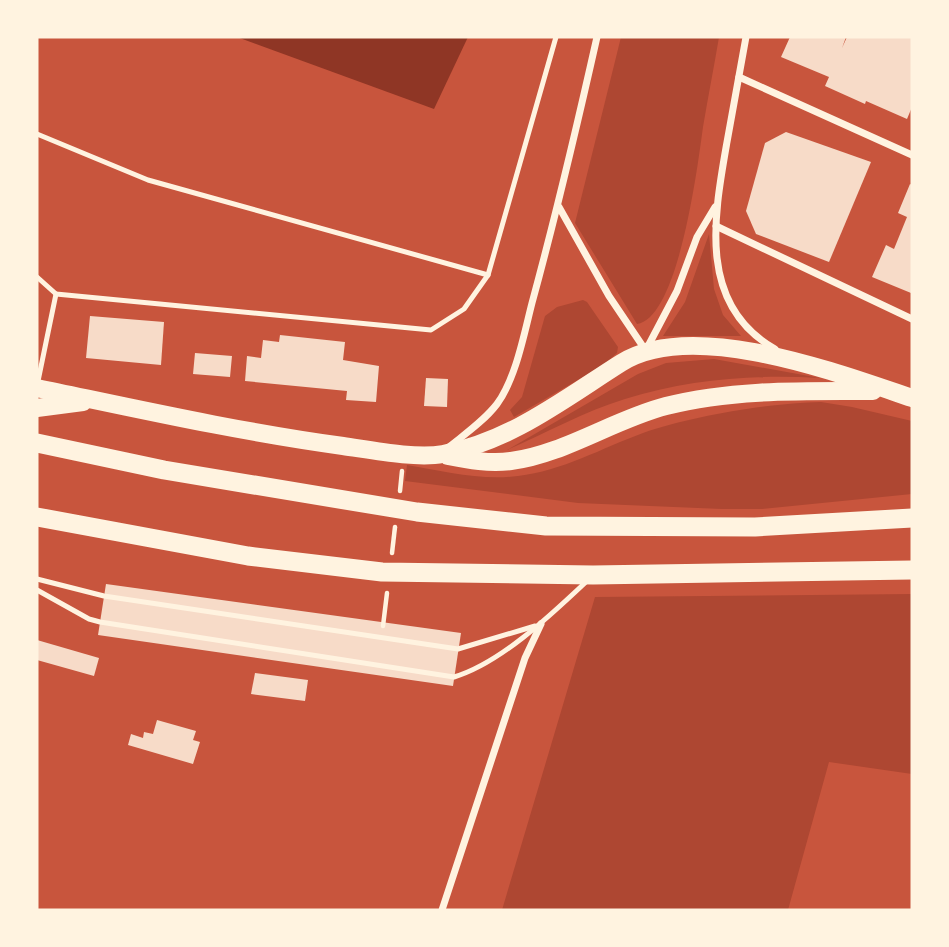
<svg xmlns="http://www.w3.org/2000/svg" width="949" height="947" viewBox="0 0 949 947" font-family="'Source Sans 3',sans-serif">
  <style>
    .green { fill: #ae4732 }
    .water { fill: #8f3625 }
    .building { fill: #f7dbc8 }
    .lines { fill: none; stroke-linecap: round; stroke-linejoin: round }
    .path { stroke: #fff3e0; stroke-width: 4.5 }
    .service { stroke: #fff3e0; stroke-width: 5 }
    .minor { stroke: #fff3e0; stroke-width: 7 }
    .primary { stroke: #fff3e0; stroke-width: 18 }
    .trunk { stroke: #fff3e0; stroke-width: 19 }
  </style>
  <rect width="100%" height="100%" fill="#c8553d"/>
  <g class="green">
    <path d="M621,37h98c-5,30 -11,60 -16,90 -5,36 -24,191 -66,197l-62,-101z"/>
    <path d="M709,234l5,55 9,26 18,21h-78l22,-34z"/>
    <path d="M583,300l4,2 31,45 -1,6 -15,13 -88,51 -4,-7 12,-13 23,-81 12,-9z"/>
    <path d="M714,359l106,19c-66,-4 -131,1 -195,21 -40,12 -79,34 -118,51l131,-76 28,-11z"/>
    <path d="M821,402l31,5 60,14v73l-150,15h-40l-144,-6 -173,-22 2,-16c36,6 74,16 111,11 44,-5 84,-28 125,-43 49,-17 127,-30 178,-31z"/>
    <path d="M912,594v180l-83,-12 -41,148h-286l93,-313z"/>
  </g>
  <path class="water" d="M237,37h231l-34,72z"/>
  <g class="building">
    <path d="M790,37h56l-4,11 5,-11h65v70l-5,12 -41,-18 -1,3 -40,-18 4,-9 -48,-20z"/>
    <path d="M786,132l85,30 -42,100 -73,-28 -10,-23 19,-68z"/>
    <path d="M910,184l2,1 -1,108 -39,-16 14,-32 8,4 13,-32 -9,-4z"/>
    <path d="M90,316l74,6 -3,43 -75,-7z"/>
    <path d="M280,335l65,7 -2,18 36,6 -3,36 -30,-2 1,-9 -102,-10 2,-25 14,2 2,-18 16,2z"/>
    <path d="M195,353l37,3 -2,21 -37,-3z"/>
    <path d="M426,378l22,1 -1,28 -23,-1z"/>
    <path d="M106,584l355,49 -8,53 -355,-51z"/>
    <path d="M37,640l62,18 -5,18 -57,-16z"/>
    <path d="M255,673l53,7 -3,21 -54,-7z"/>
    <path d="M157,720l39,11 -3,9 7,2 -7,22 -65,-19 3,-11 12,4 1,-6 9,2z"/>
  </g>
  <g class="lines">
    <g class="path">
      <path d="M400,491l2,-20"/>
      <path d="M392,553l3,-26"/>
      <path d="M383,626l4,-33"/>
    </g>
    <g class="service">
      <path d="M37,134l111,46 340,95"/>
      <path d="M37,277l19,17 375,36 33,-21 24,-34 68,-238"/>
      <path d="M37,386l19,-92"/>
      <path d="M37,579l67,17 354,53 77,-23"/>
      <path d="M37,590l52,29 11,3 354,55c47,-14 99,-64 134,-97"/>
    </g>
    <g class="minor">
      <path d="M746,37c-6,35 -13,70 -19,105 -13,74 -30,163 48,207"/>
      <path d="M739,77l173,78"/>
      <path d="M559,207l50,89 37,55"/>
      <path d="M716,226l196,93"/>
      <path d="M646,350l31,-59 20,-54 18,-30"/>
      <path d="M449,447c16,-13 35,-26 48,-43 19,-26 27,-70 35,-101 24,-88 45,-177 65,-266"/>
      <path d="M442,910l83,-252 16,-34"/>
    </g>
    <g class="primary">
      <path d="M37,388c101,21 203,44 306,58 28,4 73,13 100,8 68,-13 121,-55 178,-91 71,-45 217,10 291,35"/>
      <path d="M37,408l46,-6"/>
      <path d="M448,456c20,4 42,8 63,5 51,-6 104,-42 155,-55 67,-17 139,-15 207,-15"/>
    </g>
    <g class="trunk">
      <path d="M37,443l127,27 253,42 129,14 209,1 157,-9"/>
      <path d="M37,517l211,39 134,16 211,3 319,-5"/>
    </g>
  </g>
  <rect width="949" height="947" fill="none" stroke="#fff3e0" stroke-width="77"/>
</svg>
